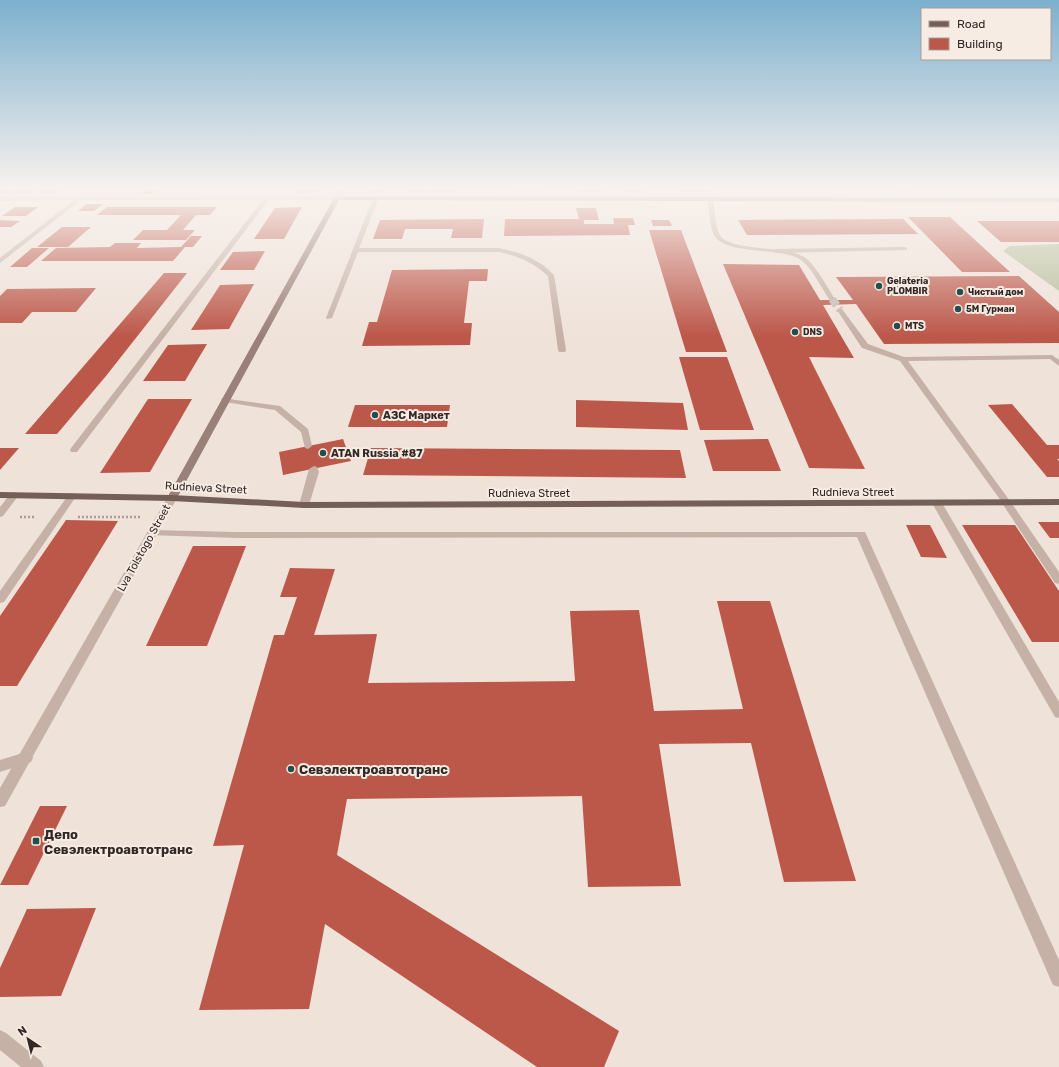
<svg xmlns="http://www.w3.org/2000/svg" width="1059" height="1067" viewBox="0 0 1059 1067" font-family="Rubik,sans-serif">
  <style>
    .green { fill: #b5bc9a }
    .building { fill: #bc584a }
    .lines { fill: none; stroke-linecap: round; stroke-linejoin: round }
    .tertiary-tunnel { stroke: #c9bdb5; stroke-width: 8; stroke-dasharray: 8 3.5; stroke-linecap: butt }
    .path { stroke: #b19b90; stroke-width: 2.5; stroke-dasharray: 2 2; stroke-linecap: butt }
    .service { fill: #c5b1a6; fill-rule: evenodd }
    .minor { fill: #c5b1a6; fill-rule: evenodd }
    .tertiary { fill: #c5b1a6; fill-rule: evenodd }
    .secondary { fill: #998078; fill-rule: evenodd }
    .primary { fill: #735e58; fill-rule: evenodd }
    .poi-dot { fill: #1f504e; stroke: #f7ece4; stroke-width: 1.5 }
    .labels { text-anchor: middle; dominant-baseline: central; stroke-width: 4; stroke-linejoin: round; paint-order: stroke }
    .far-poi-label { font-size: 9px; font-weight: bold; fill: #322926; stroke: #f7ece4; text-anchor: start }
    .poi-label { font-size: 11px; font-weight: bold; fill: #322926; stroke: #f7ece4; text-anchor: start }
    .street-label { font-size: 11px; fill: #322926; stroke: #f7ece4 }
    .near-poi-label { font-size: 13px; font-weight: bold; fill: #322926; stroke: #f7ece4; text-anchor: start }
  </style>
  <rect width="100%" height="100%" fill="#efe2d9"/>
  <path class="green" d="M1059,244v47l-56,-40 7,-5z"/>
  <g class="building">
    <path d="M0,187h16l-8,6h-8z"/>
    <path d="M21,187h19l-9,6h-20z"/>
    <path d="M47,187l15,1 -8,5h-15z"/>
    <path d="M323,187l-3,5 -23,1 3,-5z"/>
    <path d="M368,187h17l-2,5 -17,-1z"/>
    <path d="M409,187h18l-1,5h-18z"/>
    <path d="M432,187h25l-1,5h-26z"/>
    <rect x="517" y="187" width="24" height="4"/>
    <path d="M581,187h25l2,4 -26,1z"/>
    <path d="M622,187h17l2,5h-17z"/>
    <path d="M680,187h26l3,5h-27z"/>
    <path d="M797,187h18l3,2 -18,1z"/>
    <path d="M895,187h19l4,3h-19z"/>
    <path d="M146,189h11l-5,5h-11z"/>
    <path d="M87,204h16l-9,7h-16z"/>
    <path d="M15,207h23l-12,9h-24z"/>
    <path d="M107,207h110l-7,8h-14l-13,15h12l-9,10h-53l10,-10h24l14,-15h-84z"/>
    <path d="M302,207l-18,32h-30l21,-31z"/>
    <path d="M576,208h20l3,12h-15v4h30l-1,-6h20l2,7h-7l2,10 -126,1 1,-17h74z"/>
    <path d="M908,217h42l60,55h-48z"/>
    <path d="M484,219l-2,19h-31l2,-9h-48l-3,10h-29l7,-19z"/>
    <path d="M903,219l15,15 -171,1 -9,-15z"/>
    <path d="M0,220l20,1 -9,6h-11z"/>
    <path d="M651,220h18l3,6h-19z"/>
    <path d="M977,221h82v21h-58z"/>
    <path d="M62,227h29l-23,20h-31z"/>
    <path d="M649,230h32l46,122h-41z"/>
    <path d="M191,236h11l-9,11h-8l-12,14h-132l15,-13 54,-1 5,-4h26l-4,5 44,-1z"/>
    <path d="M32,248h17l-22,19h-17z"/>
    <path d="M265,251l-11,19h-34l13,-18z"/>
    <path d="M723,264l76,1 21,35h33l-17,-23 183,-1 40,36v31l-175,1 -28,-40 -33,1 31,53 -45,-1 56,112 -56,-1z"/>
    <path d="M488,269l-1,12h-18l-5,42h8l-2,22 -108,1 7,-24h8l15,-52z"/>
    <path d="M164,273h23l-81,103 -49,58h-32z"/>
    <path d="M254,284l-25,45 -38,1 29,-45z"/>
    <path d="M96,288l-20,24h-44l-10,11h-22v-27l7,-7z"/>
    <path d="M207,344l-22,37h-42l25,-36z"/>
    <path d="M679,357h48l27,73h-54z"/>
    <path d="M148,399h44l-42,73 -50,1z"/>
    <path d="M576,400l107,3 5,27 -112,-3z"/>
    <path d="M1012,404l35,41h12v14h-2l2,2v16h-12l-59,-72z"/>
    <path d="M355,405h95l-3,22h-99z"/>
    <path d="M343,439l8,22 -68,14 -4,-23z"/>
    <path d="M768,439l13,32h-68l-9,-31z"/>
    <path d="M0,448h19l-19,22z"/>
    <path d="M371,448l309,2 6,28 -323,-3z"/>
    <path d="M66,520l52,1 -101,165h-17v-70z"/>
    <path d="M1038,522h21v16h-9z"/>
    <path d="M906,525h24l17,33 -26,-1z"/>
    <path d="M962,525h53l44,66v51h-27z"/>
    <path d="M193,546h53l-39,100h-61z"/>
    <path d="M290,568l45,1 -21,66 63,-1 -9,49 207,-2 -5,-70 69,-1 15,101 89,-2 -26,-108h53l86,280 -72,1 -33,-139 -92,1 22,142 -93,1 -6,-91 -235,3 -10,56 282,176 -15,36h-67l-212,-143 -16,85 -110,1 45,-165 -31,1 61,-211h10l13,-38h-17z"/>
    <path d="M40,806h27l-39,79h-28z"/>
    <path d="M96,908l-35,88 -61,1v-29l27,-59z"/>
  </g>
  <g class="lines">
    <path class="tertiary-tunnel" d="M832,299l8,11"/>
    <g class="path">
      <path d="M20,517h15"/>
      <path d="M78,517h63"/>
    </g>
    <g class="service">
      <path d="M376,196l3,2 -20,50h140l20,5 12,5 12,7 11,10 12,75 -1,2h-6l-1,-2 -10,-74c-15,-14 -30,-20 -49,-24h-141l-26,66 -5,1 -1,-1 47,-120z"/>
      <path d="M265,197l5,1 -193,254h-6l-1,-2 1,-2z"/>
      <path d="M905,247l2,1v2l-132,3 -3,-2 3,-2z"/>
      <path d="M222,398l58,8 28,23 4,17 -4,3 -3,-1 -4,-16 -26,-22 -50,-8 -4,-2z"/>
      <path d="M314,466l3,1 2,5 -10,33 -5,3 -3,-1 -2,-2 10,-36z"/>
      <path d="M14,492l5,3 -16,21 -3,1v-10l11,-14z"/>
      <path d="M72,493l3,1 2,2 -2,2 -71,104 -4,1v-12l69,-97z"/>
      <path d="M937,500l5,3 117,199v16l-4,-1 -123,-214z"/>
      <path d="M1007,500l3,1 49,71v12l-4,-1 -53,-80z"/>
      <path d="M152,530l85,2h628l194,428v27l-6,-2 -196,-448 -620,1 -89,-3 -1,-2z"/>
      <path d="M26,752l5,2 2,4 -2,4 -31,10v-12z"/>
      <path d="M0,1030l6,3 35,28 3,6h-23l-21,-17z"/>
    </g>
    <g class="minor">
      <path d="M341,187h5l-6,11 -3,2h-256l-81,63v-5l74,-58 -74,1v-4l335,-1z"/>
      <path d="M172,495l5,3 -172,308 -5,1v-19l167,-290z"/>
    </g>
    <g class="tertiary">
      <path d="M710,197l3,2c2,9 2,29 7,36 10,17 65,10 84,22 12,8 23,30 31,42l-1,1h-4c-9,-12 -17,-31 -29,-40 -20,-14 -76,-4 -87,-25 -5,-10 -4,-25 -7,-36z"/>
      <path d="M838,309h4l26,35 36,13 148,-2 7,5v6l-9,-7 -142,2 102,140 2,2 -2,2h-6l-104,-144 -38,-13 -25,-38z"/>
    </g>
    <path class="secondary" d="M337,196l722,2v4l-720,-2 -162,298 -5,3 -3,-1 -2,-2 167,-300z"/>
    <path class="primary" d="M0,492l172,3 132,7 755,-3v6l-755,3 -132,-7 -172,-3z"/>
  </g>
  <linearGradient id="sky" x2="0" y2="1"><stop stop-color="#7cb0ce"/><stop offset="0.56" stop-color="#f8f2ee"/><stop offset="1" stop-color="#f8f2ee" stop-opacity="0"/></linearGradient>
  <rect width="1059" height="336" fill="url(#sky)"/>
  <g class="poi-dot">
    <circle cx="879" cy="286" r="4"/>
    <circle cx="960" cy="292" r="4"/>
    <circle cx="958" cy="309" r="4"/>
    <circle cx="897" cy="326" r="4"/>
    <circle cx="795" cy="332" r="4"/>
    <circle cx="375" cy="415" r="4"/>
    <circle cx="323" cy="453" r="4"/>
    <circle cx="291" cy="769" r="4"/>
    <rect x="32" y="837" width="8" height="8" rx="2"/>
  </g>
  <g class="labels">
    <g class="far-poi-label">
      <text x="887" y="281">Gelateria<tspan x="887" dy="10">PLOMBIR</tspan></text>
      <text x="968" y="292">Чистый дом</text>
      <text x="966" y="309">5М Гурман</text>
      <text x="905" y="326">MTS</text>
      <text x="803" y="332">DNS</text>
    </g>
    <g class="poi-label">
      <text x="383" y="415">АЗС Маркет</text>
      <text x="331" y="453">ATAN Russia #87</text>
    </g>
    <g class="street-label">
      <text transform="translate(206 488) rotate(3)">Rudnieva Street</text>
      <text x="853" y="492">Rudnieva Street</text>
      <text x="529" y="493">Rudnieva Street</text>
      <text transform="translate(144 548) rotate(-61)">Lva Tolstogo Street</text>
    </g>
    <g class="near-poi-label">
      <text x="299" y="769">Севэлектроавтотранс</text>
      <text x="44" y="834">Депо<tspan x="44" dy="15">Севэлектроавтотранс</tspan></text>
    </g>
  </g>
  <rect x="921" y="8" width="130" height="52" fill="#f7ece4" stroke="#a89e98"/>
  <rect x="929" y="21" width="20" height="6" fill="#735e58" stroke="#a89e98"/>
  <text x="957" y="28" font-size="12" fill="#322926">Road</text>
  <rect x="929" y="38" width="20" height="12" fill="#bc584a" stroke="#a89e98"/>
  <text x="957" y="48" font-size="12" fill="#322926">Building</text>
  <g transform="translate(28 1039) rotate(325)" stroke="#f7ece4" stroke-width="3" paint-order="stroke">
  <path d="M0-3L7 15L0 10L-7 15Z" fill="#322926"/>
  <text y="-6" font-size="11" font-weight="bold" text-anchor="middle" fill="#322926">N</text>
  </g>
</svg>
